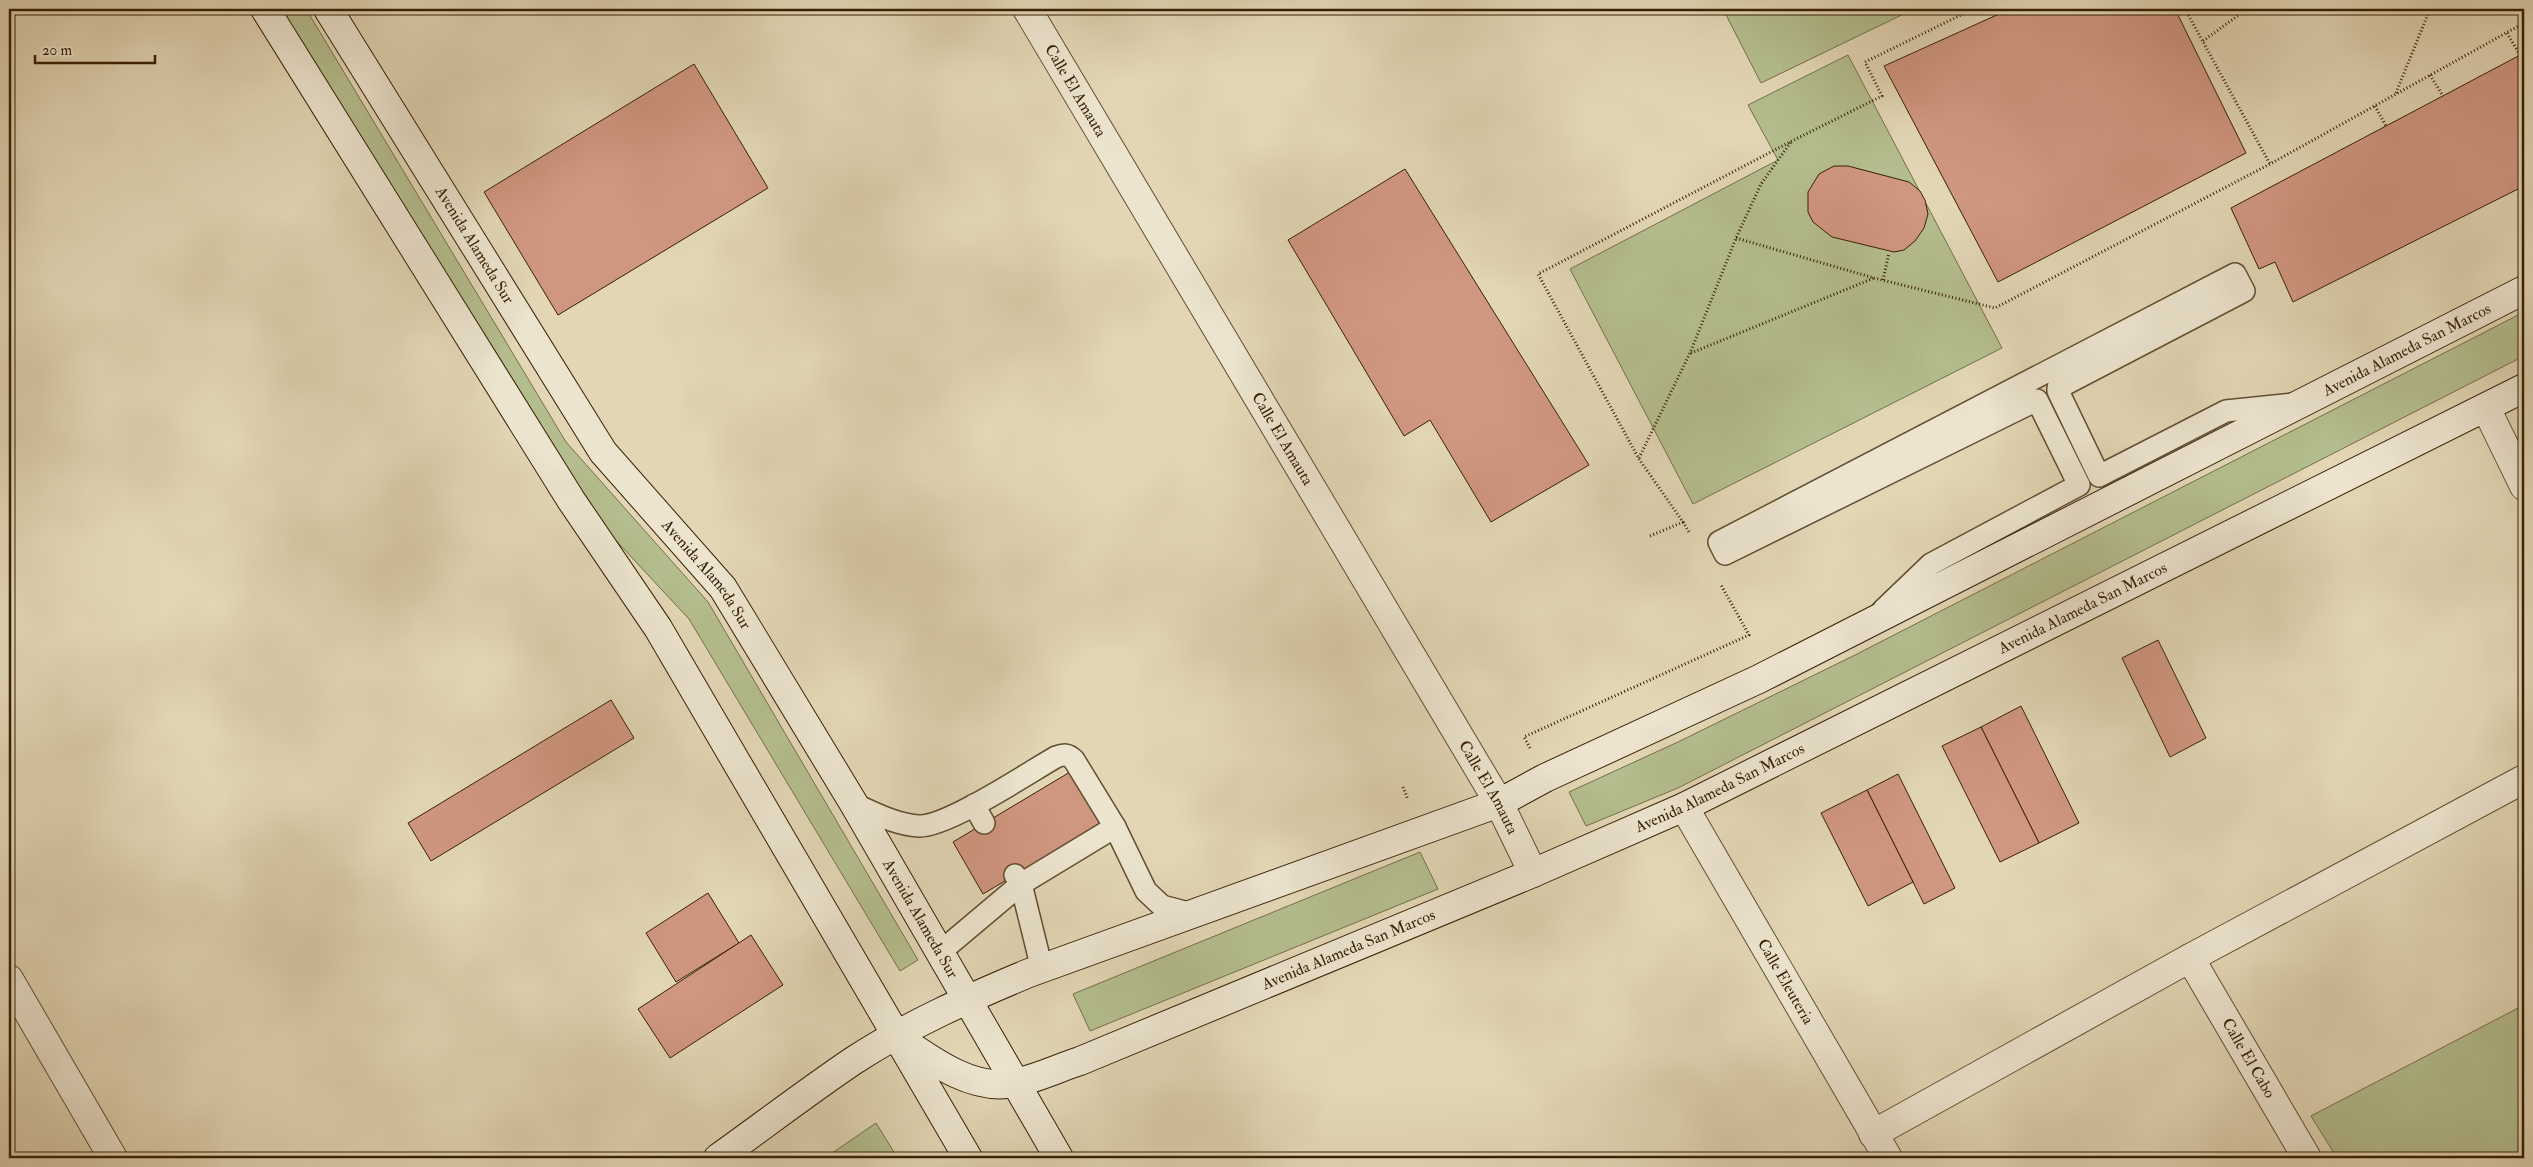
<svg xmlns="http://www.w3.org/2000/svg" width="2533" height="1167" viewBox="0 0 2533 1167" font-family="'IM FELL Double Pica',serif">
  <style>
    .green { fill: #b4bd8d; stroke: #766e48 }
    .building { fill: #d09780; stroke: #382004 }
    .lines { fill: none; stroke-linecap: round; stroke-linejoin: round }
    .lane-casing { stroke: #624e30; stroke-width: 24 }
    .street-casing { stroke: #624e30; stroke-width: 30 }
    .secondary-casing { stroke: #382004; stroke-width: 30 }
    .path { stroke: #382004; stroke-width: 3; stroke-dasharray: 1 2.5; stroke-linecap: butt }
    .lane { stroke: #ece4cf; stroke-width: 21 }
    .street { stroke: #ece4cf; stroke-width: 28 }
    .secondary { stroke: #ece4cf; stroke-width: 28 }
    .labels { text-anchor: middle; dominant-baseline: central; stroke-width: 5; stroke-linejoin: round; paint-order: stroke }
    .street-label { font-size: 16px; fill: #382004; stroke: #ece4cf }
  </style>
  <rect width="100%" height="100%" fill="#e2d6b5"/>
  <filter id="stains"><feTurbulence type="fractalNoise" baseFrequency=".004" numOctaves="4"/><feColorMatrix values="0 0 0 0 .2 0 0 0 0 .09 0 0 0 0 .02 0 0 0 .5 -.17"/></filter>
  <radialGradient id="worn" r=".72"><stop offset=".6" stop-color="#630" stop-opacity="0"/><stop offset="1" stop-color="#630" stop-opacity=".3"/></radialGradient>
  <g class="green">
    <path d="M281,9h25l260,433 142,160 210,358 -18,11 -211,-352 -121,-130z"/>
    <path d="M1723,9h191l-153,74z"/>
    <path d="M1848,55l154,293 -309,156 -123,-235 208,-109 -30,-55z"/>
    <path d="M2524,312v44l-846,432 -92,38 -17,-34 109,-50 177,-87z"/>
    <path d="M1420,852l18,37 -348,142 -17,-37z"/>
    <path d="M2524,1005v153h-187l-26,-42z"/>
    <path d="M876,1123l21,34 -72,1z"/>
  </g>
  <g class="building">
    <path d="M2010,9h165l71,144 -248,129 -114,-216z"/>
    <path d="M2524,53v133l-231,116 -18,-40 -16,7 -28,-61z"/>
    <path d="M694,64l74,124 -210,127 -74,-123z"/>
    <path d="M1834,166h14l61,16 11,9 5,9 3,14 -4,14 -9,13 -11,9 -10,2 -62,-15 -19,-15 -5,-10v-20l11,-18z"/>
    <path d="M1405,169l184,296 -98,57 -61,-102 -26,16 -116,-196z"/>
    <path d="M2158,640l48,98 -36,19 -48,-99z"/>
    <path d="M611,700l23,38 -203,123 -23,-38z"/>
    <path d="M2021,706l58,117 -40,20 -58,-116z"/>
    <path d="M1981,727l58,116 -39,19 -58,-116z"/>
    <path d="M1070,772l30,52 -117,70 -30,-52z"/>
    <path d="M1898,774l57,114 -31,16 -57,-114z"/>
    <path d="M1867,790l46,92 -45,24 -47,-93z"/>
    <path d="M708,893l31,50 -63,39 -30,-49z"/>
    <path d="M751,935l32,50 -113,73 -32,-49z"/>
  </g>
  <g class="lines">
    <defs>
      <g id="lane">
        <path d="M1883,610l48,-46 148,-79 -42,-85 -312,154 -6,-12 516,-268 9,17 -186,97v3l41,85 127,-65 67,-7"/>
        <path d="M854,804c20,9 43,21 65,22 28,1 109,-53 137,-69 8,-3 12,-3 18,3l41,67 31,64 16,15 30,8"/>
        <path d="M974,805l10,18"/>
        <path d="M1015,875l6,9 21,85"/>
        <path d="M939,953l82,-69 94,-57"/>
      </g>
      <g id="street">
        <path id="s1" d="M1027,9l472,794 34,70"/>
        <path d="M2486,408l38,78"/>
        <path id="s2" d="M1684,807l204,351"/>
        <path id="s3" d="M2190,958l117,200"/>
        <path d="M9,979l104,179"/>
        <path d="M1873,1134l317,-176 334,-179"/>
      </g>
      <g id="secondary">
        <path d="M265,9l306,491 87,128 310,530"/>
        <path id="s4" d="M328,9l275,443 120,136 131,216 205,354"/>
        <path id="s5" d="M896,1036c32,22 76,56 118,47 22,-4 44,-15 66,-22l453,-188 151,-66 840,-419"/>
        <path id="s6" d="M718,1158c45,-32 89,-66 135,-97 55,-36 116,-63 176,-88l470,-170 46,-25 214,-99 765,-389"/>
      </g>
    </defs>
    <use href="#lane" class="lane-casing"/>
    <use href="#street" class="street-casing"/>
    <use href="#secondary" class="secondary-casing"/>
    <g class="path">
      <path d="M2185,9l85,155"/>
      <path d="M2507,33l13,22"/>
      <path d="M2203,41l44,-32"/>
      <path d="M2430,75l13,21"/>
      <path d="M2396,93l34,-84"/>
      <path d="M2375,106l11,20"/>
      <path d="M1736,238l138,40 121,30 275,-144 254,-141"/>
      <path d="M1883,280l6,-27"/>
      <path d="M1691,353l183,-75"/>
      <path d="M1639,458l51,-105 46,-115 25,-54 30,-42"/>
      <path d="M1683,522l6,10"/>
      <path d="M1650,536l33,-14 -44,-63 -101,-185 254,-133 90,-45 -17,-34 108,-53"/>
      <path d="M1530,748l-6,-11 225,-102 -28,-50"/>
      <path d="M1403,787l5,13"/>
    </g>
    <use href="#lane" class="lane"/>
    <use href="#street" class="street"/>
    <use href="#secondary" class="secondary"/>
  </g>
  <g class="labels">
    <g class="street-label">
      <text stroke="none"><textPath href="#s1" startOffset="95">Calle El Amauta</textPath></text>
      <text stroke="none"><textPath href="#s4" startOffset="278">Avenida Alameda Sur</textPath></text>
      <text stroke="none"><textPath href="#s6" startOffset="1878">Avenida Alameda San Marcos</textPath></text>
      <text stroke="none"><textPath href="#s1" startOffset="500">Calle El Amauta</textPath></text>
      <text stroke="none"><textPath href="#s4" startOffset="682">Avenida Alameda Sur</textPath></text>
      <text stroke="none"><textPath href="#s5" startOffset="1301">Avenida Alameda San Marcos</textPath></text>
      <text stroke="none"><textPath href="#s5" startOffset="896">Avenida Alameda San Marcos</textPath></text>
      <text stroke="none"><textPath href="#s1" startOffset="905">Calle El Amauta</textPath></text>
      <text stroke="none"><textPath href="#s4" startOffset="1088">Avenida Alameda Sur</textPath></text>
      <text stroke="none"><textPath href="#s5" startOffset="491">Avenida Alameda San Marcos</textPath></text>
      <text stroke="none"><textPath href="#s2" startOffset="202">Calle Eleuteria</textPath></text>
      <text stroke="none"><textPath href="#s3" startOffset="116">Calle El Cabo</textPath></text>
    </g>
  </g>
  <rect width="2533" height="1167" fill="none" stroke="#e2d6b5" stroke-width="30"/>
  <rect x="10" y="10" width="2513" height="1147" fill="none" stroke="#382004" stroke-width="2.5"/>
  <rect x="15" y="15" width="2503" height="1137" fill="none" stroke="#382004"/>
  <path d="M35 55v8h120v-8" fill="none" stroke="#382004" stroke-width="2.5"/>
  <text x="42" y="55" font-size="15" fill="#382004" stroke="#ece4cf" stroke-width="4" paint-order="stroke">20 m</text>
  <rect width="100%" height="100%" filter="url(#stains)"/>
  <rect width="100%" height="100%" fill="url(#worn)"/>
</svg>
